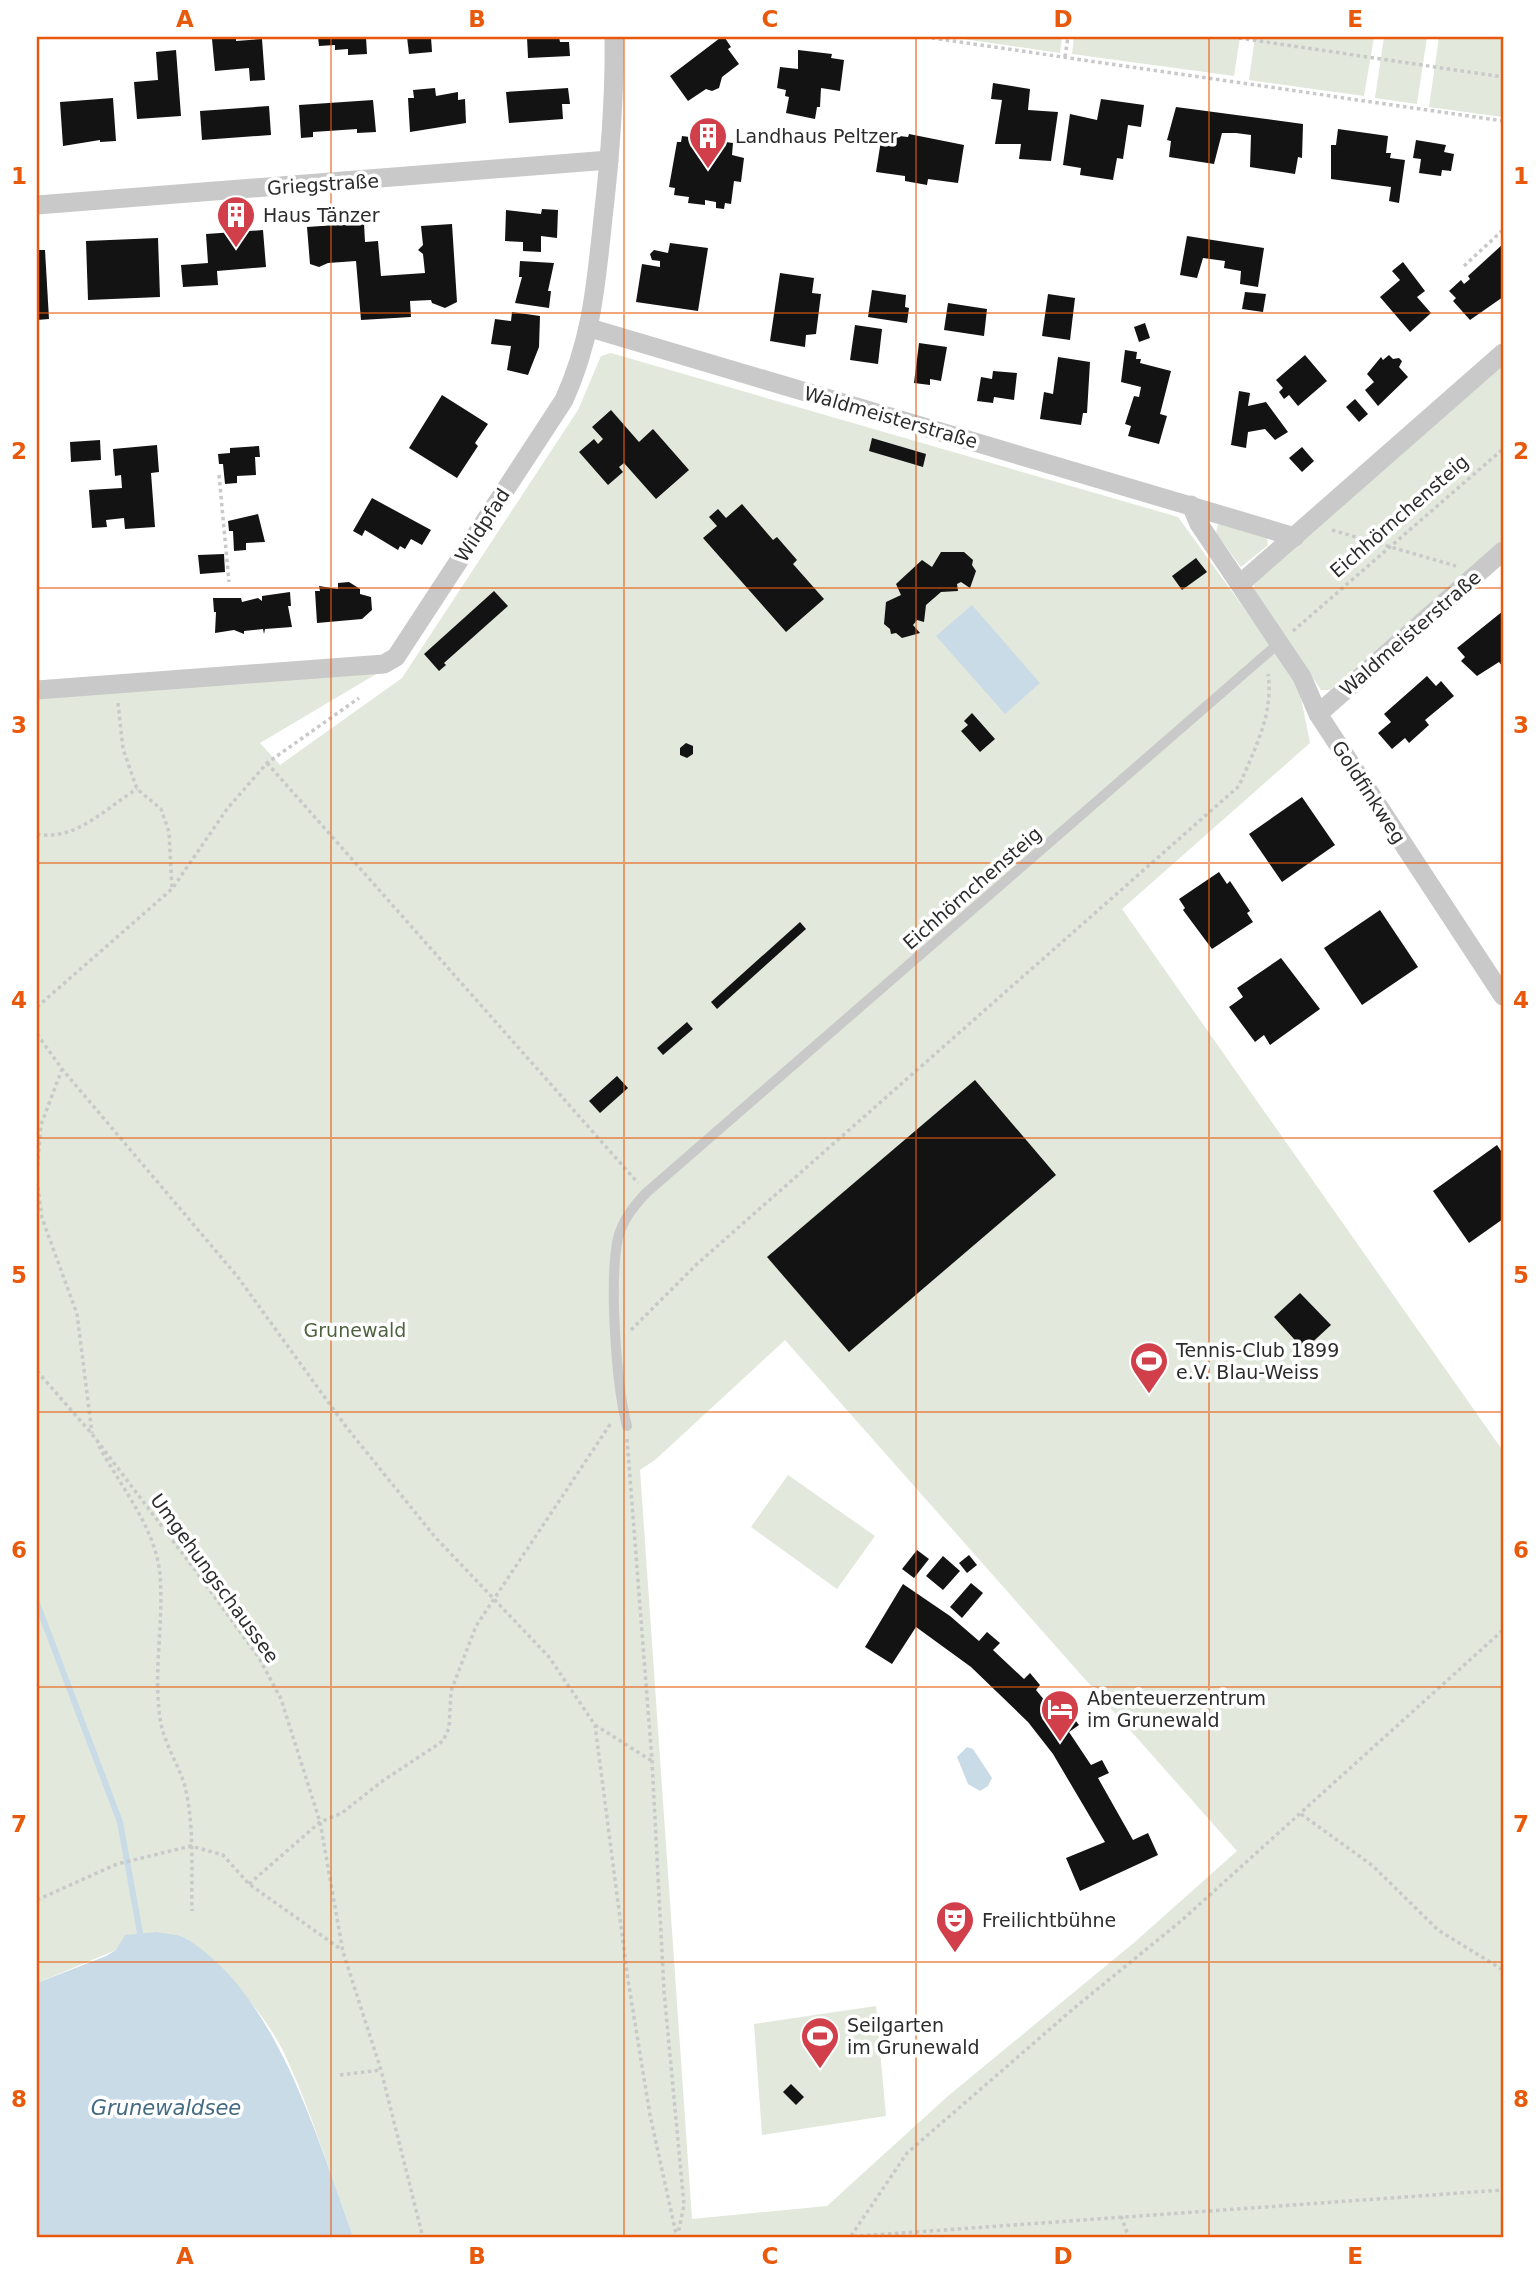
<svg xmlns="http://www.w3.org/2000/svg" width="1540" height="2275" viewBox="0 0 1540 2275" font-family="'DejaVu Sans',sans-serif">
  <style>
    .green { fill: #e2e8db; fill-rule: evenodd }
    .water { fill: #c9dbe6 }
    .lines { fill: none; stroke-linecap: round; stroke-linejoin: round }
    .stream { stroke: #c9dbe6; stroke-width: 6 }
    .building { fill: #131313 }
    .path { stroke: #c9c9c9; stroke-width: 3.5; stroke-dasharray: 3.5 3.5; stroke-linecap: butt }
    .lane { stroke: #c9c9c9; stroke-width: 10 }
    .street { stroke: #c9c9c9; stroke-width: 19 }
    .grid { fill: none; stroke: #e8590c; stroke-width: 2; stroke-opacity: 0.55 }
    .labels { text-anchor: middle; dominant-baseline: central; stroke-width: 7; stroke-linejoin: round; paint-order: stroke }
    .poi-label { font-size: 19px; fill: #2c2c2c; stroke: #fff; text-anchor: start }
    .street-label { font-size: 19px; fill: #2c2c2c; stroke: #fff }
    .park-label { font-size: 19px; fill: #4f623f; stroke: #fff }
    .water-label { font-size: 21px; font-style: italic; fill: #446b84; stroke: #fff }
    .neatline { fill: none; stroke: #e8590c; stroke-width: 2.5 }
    .grid-label { font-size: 23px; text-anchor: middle; font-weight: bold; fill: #e8590c }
  </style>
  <rect width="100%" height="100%" fill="#fff"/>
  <g class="green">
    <path d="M950,37h112l-2,16z"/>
    <path d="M1074,37h166l-6,39 -162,-22z"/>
    <path d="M1255,37h119l-10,59 -115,-16z"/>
    <path d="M1384,37h43l-10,67 -42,-6z"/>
    <path d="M1439,37l64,2v78l-74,-10z"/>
    <path d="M611,353l567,164 120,166 12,60 -188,166 381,542v787h-1153l2,-5c-22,-58 -40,-120 -66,-176 -22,-47 -62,-87 -100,-119l-70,12 -79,33v-1285l341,-25 -118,70 20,22 122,-87 176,-268 23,-54zM785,1340l452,511 -101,90 -188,155 -121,110 -135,13 -52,-749 15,-10z"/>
    <path d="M1503,363v176l-173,151h-9l-66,-99 -2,-9z"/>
    <path d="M1218,524l49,14 1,7 -27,22 -25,-34z"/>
    <path d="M788,1475l87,61 -38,53 -86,-62z"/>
    <path d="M876,2006l10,110 -124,19 -8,-111z"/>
  </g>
  <g class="water">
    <path d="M972,605l68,78 -35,31 -69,-78z"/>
    <path d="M967,1747l6,2 19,29 -4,8 -8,5 -12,-7 -11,-27z"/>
    <path d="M156,1932c10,2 23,2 31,7 91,57 130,200 165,294l-2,5h-313v-255l69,-27 10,-6 9,-15z"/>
  </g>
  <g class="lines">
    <path class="stream" d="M37,1603l83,219 20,111"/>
  </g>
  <g class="building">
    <path d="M236,37v4l26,-2 3,41 -15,1 -1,-13 -34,3 -3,-32z"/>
    <path d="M318,37h48l1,17 -19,1v-6l-13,1v-5l-16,1z"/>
    <path d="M407,37h24l1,15 -23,2z"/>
    <path d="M527,37h32l1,5h9l1,14 -42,2z"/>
    <path d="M720,38h5l6,9 -3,2 11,15 -17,13 -3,11 -7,3 -6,-2 -18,12 -18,-25z"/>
    <path d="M176,50l5,66 -44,3 -3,-37 24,-2 -2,-28z"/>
    <path d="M798,50l34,4 -1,4 13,2 -4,31 -19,-3 -1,19h-3l-2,12 -29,-6 3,-16 -4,-1 1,-6 -9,-2 3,-21 18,2z"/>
    <path d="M993,83l37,6 -2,21 30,2 -7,49 -32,-2 2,-15h-26l7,-44 -11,-1z"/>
    <path d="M435,88l1,8 22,-4v8l7,-1 1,24 -56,9 -2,-34h6l-1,-8z"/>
    <path d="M568,88l2,16h-8l1,15 -54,4 -3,-31z"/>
    <path d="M113,98l3,43 -16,1v-2l-37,6 -3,-44z"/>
    <path d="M1101,99l43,6 -3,22 -13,-2 -5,34 -6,-1 -4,22 -33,-5 1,-7 -18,-3 7,-51 27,6z"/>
    <path d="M373,100l3,32 -19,1v-4l-44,3v5l-12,1 -2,-33z"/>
    <path d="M269,106l2,29 -69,5 -2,-29z"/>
    <path d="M1176,107l127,17 -1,34 -4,-1 -3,17 -45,-7 1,-32 -15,-2h-14l-8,31 -45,-7 2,-16 -4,-1z"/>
    <path d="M1338,129l50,7 -2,17h5l-1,5 15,2 -6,43 -10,-2 2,-14 -60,-8v-34h5z"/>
    <path d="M882,134l26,3 1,-3 55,11 -6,38 -30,-4 -1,6 -22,-4v-5l-29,-4z"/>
    <path d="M682,136l51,7 -1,12 12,3 -3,24 -7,-1 -3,23 -6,-1 -1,6 -8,-1v-6l-11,-2v5l-17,-2 1,-6 -15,-2 1,-7 -6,-1 8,-45h4z"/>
    <path d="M1416,140l30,5 -2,7 10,2 -3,17 -9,-1 -1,6 -22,-3 2,-14 -8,-1z"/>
    <path d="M542,209l16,1 -1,28 -16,-2v16l-18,-1v-9l-18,-1 1,-31 35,4z"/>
    <path d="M364,223l1,19 13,-1 3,35 44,-3 -2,-19 -5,-4 5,-5 -2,-19 31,-2 5,78 -12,6 -13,-5 -1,-3 -21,1 1,16 -50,3 -5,-59 -28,2 -9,4 -9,-3 -3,-37z"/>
    <path d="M263,230l3,37 -49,4 1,14 -35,2 -2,-22 27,-2 -2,-29z"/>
    <path d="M1187,236l77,12 -6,39 -18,-3 1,-13 -17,-3 1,-7 -22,-3 -6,20 -17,-3z"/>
    <path d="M158,238l2,59 -72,3 -2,-59z"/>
    <path d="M670,243l38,5 -10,63 -62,-9 6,-38 18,3v-6l-8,-1 -2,-6 4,-4 14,3z"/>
    <path d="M1503,244v53l-33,23 -17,-19 3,-3 -7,-7 12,-11 3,4 6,-5 -2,-3z"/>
    <path d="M37,250h8l4,69 -12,1z"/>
    <path d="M520,261l34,2 -6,28h3l-2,17 -34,-5 7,-26h-3z"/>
    <path d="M1403,262l22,29 -8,6 14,16 -21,19 -30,-35 20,-17 -8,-9z"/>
    <path d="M780,273l34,5 -2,15 9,1 -5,40 -10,1 -1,12 -35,-6z"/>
    <path d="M872,290l34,5 -1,12 4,1 -2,15 -39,-6z"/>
    <path d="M1245,292l21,2 -3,18 -21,-3z"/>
    <path d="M1048,294l27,4 -5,42 -28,-4z"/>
    <path d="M948,303l39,6 -3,27 -40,-6z"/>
    <path d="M512,312l28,4 -1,31 -11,28 -21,-5 4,-24 -20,-2 4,-25 16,2z"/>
    <path d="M1145,323l5,15 -11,4 -5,-15z"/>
    <path d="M855,325l27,4 -4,35 -28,-4z"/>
    <path d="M919,343l28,4 -6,34 -11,-2v6l-16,-2z"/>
    <path d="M1125,350l12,2 -1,7h5l-1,4 31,8 -11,43 7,2 -8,28 -31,-8 3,-10 -6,-2 9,-28 5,1 2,-10 -20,-5z"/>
    <path d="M1305,355l22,26 -29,25 -9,-11 -5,4 -5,-7 4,-4 -7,-8z"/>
    <path d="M1389,355l4,4 6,-1 3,3 -3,6 9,10 -30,29 -13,-16 9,-8 -7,-8 14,-17 2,3z"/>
    <path d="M1058,357l32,5 -3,51h-4l-2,12 -41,-6 4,-27 9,2z"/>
    <path d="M993,371l24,2 -3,27 -20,-3 -1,6 -16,-2 4,-24 11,2z"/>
    <path d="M1239,391l11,2 -2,13 18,-4 22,30 -13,8 -10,-11 -17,3 -2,16 -15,-3z"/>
    <path d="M442,395l46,29 -13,19 3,3 -21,32 -48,-30z"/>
    <path d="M1355,399l13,15 -9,8 -13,-15z"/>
    <path d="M611,410l28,32 14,-13 36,41 -33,29 -32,-36 -5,4 4,5 -15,13 -29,-33 15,-13 4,5 5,-5 -11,-12z"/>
    <path d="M872,438l54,16 -3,13 -54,-16z"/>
    <path d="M100,440l1,20 -30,2 -1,-20z"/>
    <path d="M157,445l2,27 -8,1 4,54 -30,2 -1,-11 -18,2 1,7 -15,1 -3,-38 33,-2 -1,-13 -6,1 -2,-27z"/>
    <path d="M259,446l1,11h-5l1,18 -19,1v7l-12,1 -2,-20h-4l-1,-10 12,-1v-5z"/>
    <path d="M1302,447l12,14 -12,11 -13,-14z"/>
    <path d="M372,498l59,32 -9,15 -11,-6 -6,10 -5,-3 -2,4 -33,-20 -3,6 -9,-5z"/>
    <path d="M742,504l31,36 4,-3 20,23 -4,4 31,35 -38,33 -83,-94 14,-12 -8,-9 9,-8 8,9z"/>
    <path d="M258,514l7,28 -19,1v7l-12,1 -1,-20h-4l-1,-10z"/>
    <path d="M941,552h23l9,8 -1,5 4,6 -6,17 -9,-6 -4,2 1,7 -17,1 -15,13 -2,17 -7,-2 -4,5 7,8 -18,5 -6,-5 -5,1 -1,-5 -6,-5 2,-22 15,-7 -5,-11 26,-24 10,7z"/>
    <path d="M224,554l1,18 -25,2 -2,-19z"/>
    <path d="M1196,558l11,14 -25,18 -10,-14z"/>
    <path d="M349,582l11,7v5l11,3 1,13 -10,9 -45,4 -2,-32h5l-1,-5 19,3v-6z"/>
    <path d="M494,591l14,15 -64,57 2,2 -7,6 -15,-17z"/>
    <path d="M290,592l1,14h-3l4,21 -27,2 -1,5 -1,-5 -19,2v3l-10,-4 -19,3 1,-21h-2l-1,-14h28l1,4 16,-4 4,3v-5z"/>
    <path d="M1503,611v56l-4,-5 -22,14 -16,-15 4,-4 -8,-9z"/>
    <path d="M1427,676l9,10 5,-5 13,15 -29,24 4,5 -20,18 -4,-5 -13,11 -14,-16 13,-11 -7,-8z"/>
    <path d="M972,713l23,26 -15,13 -19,-21 7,-6 -4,-4z"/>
    <path d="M686,743l7,3v8l-6,4 -7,-3v-7z"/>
    <path d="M1302,797l33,48 -53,37 -33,-48z"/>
    <path d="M1219,872l8,12 3,-3 20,30 -3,2 6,9 -41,27 -29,-39 2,-2 -6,-9z"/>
    <path d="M1380,910l38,57 -56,38 -38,-57z"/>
    <path d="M800,922l6,7 -89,80 -6,-7z"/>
    <path d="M1281,958l39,51 -50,36 -6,-10 -9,7 -26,-35 14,-10 -6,-9z"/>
    <path d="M687,1022l6,7 -30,26 -6,-7z"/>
    <path d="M617,1076l11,12 -28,25 -11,-12z"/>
    <path d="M975,1080l81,95 -207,177 -82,-95z"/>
    <path d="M1497,1145l6,9v65l-34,24 -36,-52z"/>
    <path d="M1300,1293l31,32 -27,25 -30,-33z"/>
    <path d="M917,1550l12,9 -15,19 -12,-9z"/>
    <path d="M969,1555l8,10 -10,8 -8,-10z"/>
    <path d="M943,1556l17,15 -17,19 -17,-14z"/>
    <path d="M971,1583l12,10 -21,25 -12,-11z"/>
    <path d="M903,1584l47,32 29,25 8,-9 13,11 -7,7 31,29 6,-6 10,12 -4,5 23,28 9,-7 11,14 -10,7 22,33 11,-5 7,13 -11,5 35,62 15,-7 10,22 -78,36 -14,-33 39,-16 -52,-88 -25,-32 -57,-55 -55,-40 -24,37 -27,-17z"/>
    <path d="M791,2084l13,13 -8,8 -13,-13z"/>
  </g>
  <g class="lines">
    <g class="path">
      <path d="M925,37l578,84"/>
      <path d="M1232,37l271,40"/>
      <path d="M1065,57l3,-20"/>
      <path d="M1464,266l39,-36"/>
      <path d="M219,475l10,107"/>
      <path d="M1332,530l124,36"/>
      <path d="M1293,631l210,-182"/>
      <path d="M118,703l5,46 14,40 24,20 8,23 3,57"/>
      <path d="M267,763l371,420"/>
      <path d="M37,834c38,8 70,-27 100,-45"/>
      <path d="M37,1007l135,-118 55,-80 40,-46 92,-65"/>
      <path d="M37,1034l25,35 175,207 110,152 88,109 114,120 46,68 33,255 22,135 27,123"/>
      <path d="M37,1173l4,-48 21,-56"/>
      <path d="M37,1180l5,38 35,96 15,119"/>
      <path d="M631,1330l66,-66 542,-478c15,-36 35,-72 29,-112"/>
      <path d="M37,1371l55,63 103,136 64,88 22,41 39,123 23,130 38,118 42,168"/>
      <path d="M627,1439l25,322 12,230 20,214 -6,29"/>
      <path d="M99,1446c21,40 57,82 61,129 4,48 -7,95 0,143 3,23 17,44 24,65 11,40 7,86 8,128"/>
      <path d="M595,1725l57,36"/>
      <path d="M1301,1814l72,52 65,64 65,40"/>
      <path d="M249,1884l71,-62 22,-9 39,-31 62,-41 6,-13 2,-37 25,-65 135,-203"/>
      <path d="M37,1900l80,-36 74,-18 32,9 26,29 93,66"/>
      <path d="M340,2075l41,-5"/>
      <path d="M1121,2216l8,22"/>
      <path d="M851,2236l56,-83 166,-144 108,-88 322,-291"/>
      <path d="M677,2238h34"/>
      <path d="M832,2238l671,-48"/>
    </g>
    <path class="lane" d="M627,1426c-11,-42 -18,-146 -9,-188 5,-19 16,-32 28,-45l633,-550"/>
    <g class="street">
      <path d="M37,205l572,-45"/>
      <path d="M590,328l705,209"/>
      <path d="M1191,505l8,19 103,153 16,37 185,282"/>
      <path d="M1240,584l263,-231"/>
      <path d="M37,690l347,-26 12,-7 168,-257c28,-62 32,-116 39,-182 7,-60 12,-120 11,-181"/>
      <path d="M1318,714l185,-163"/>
    </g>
  </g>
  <path class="grid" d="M331,37v2201M624,37v2201M916,37v2201M1209,37v2201M37,313h1466M37,588h1466M37,863h1466M37,1138h1466M37,1412h1466M37,1687h1466M37,1962h1466"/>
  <defs>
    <symbol id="building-pin" viewBox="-11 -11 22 30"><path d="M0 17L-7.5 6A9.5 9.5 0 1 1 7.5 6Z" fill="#d1404a" stroke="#fff"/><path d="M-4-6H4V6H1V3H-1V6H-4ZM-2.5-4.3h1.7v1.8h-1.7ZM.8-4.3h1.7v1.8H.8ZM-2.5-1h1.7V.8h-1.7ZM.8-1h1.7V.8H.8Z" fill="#fff"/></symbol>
    <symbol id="stadium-pin" viewBox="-11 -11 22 30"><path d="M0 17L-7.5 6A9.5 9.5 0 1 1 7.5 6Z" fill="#d1404a" stroke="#fff"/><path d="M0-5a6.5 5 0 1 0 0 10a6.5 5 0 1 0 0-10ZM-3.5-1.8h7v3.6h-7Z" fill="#fff"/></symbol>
    <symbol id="hotel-pin" viewBox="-11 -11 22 30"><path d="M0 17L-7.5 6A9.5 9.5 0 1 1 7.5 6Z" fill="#d1404a" stroke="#fff"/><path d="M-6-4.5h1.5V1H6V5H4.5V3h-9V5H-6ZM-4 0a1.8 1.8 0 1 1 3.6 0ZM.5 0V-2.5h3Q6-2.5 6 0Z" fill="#fff"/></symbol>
    <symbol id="theatre-pin" viewBox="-11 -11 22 30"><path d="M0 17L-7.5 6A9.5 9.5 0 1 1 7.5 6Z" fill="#d1404a" stroke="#fff"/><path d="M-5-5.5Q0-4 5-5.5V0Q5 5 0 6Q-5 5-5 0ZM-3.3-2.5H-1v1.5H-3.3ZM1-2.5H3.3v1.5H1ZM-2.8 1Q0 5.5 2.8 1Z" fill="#fff"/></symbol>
  </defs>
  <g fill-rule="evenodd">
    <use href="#building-pin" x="686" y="114" width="44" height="60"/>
    <use href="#building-pin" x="214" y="193" width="44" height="60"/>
    <use href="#stadium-pin" x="1127" y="1339" width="44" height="60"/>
    <use href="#hotel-pin" x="1038" y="1687" width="44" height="60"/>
    <use href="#theatre-pin" x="933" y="1898" width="44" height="60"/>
    <use href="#stadium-pin" x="798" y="2014" width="44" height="60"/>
  </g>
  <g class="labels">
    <g class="poi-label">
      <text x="735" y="136">Landhaus Peltzer</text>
      <text x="263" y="215">Haus Tänzer</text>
      <text x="1176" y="1350">Tennis-Club 1899<tspan x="1176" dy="22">e.V. Blau-Weiss</tspan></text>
      <text x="1087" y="1698">Abenteuerzentrum<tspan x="1087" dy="22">im Grunewald</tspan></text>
      <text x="982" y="1920">Freilichtbühne</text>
      <text x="847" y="2025">Seilgarten<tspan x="847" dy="22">im Grunewald</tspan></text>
    </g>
    <g class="street-label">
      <text transform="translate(323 184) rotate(-4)">Griegstraße</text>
      <text transform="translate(891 417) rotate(16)">Waldmeisterstraße</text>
      <text transform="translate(1399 516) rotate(-41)">Eichhörnchensteig</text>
      <text transform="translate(482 525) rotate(-57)">Wildpfad</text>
      <text transform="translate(1410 633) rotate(-41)">Waldmeisterstraße</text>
      <text transform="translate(1369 792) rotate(57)">Goldfinkweg</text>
      <text transform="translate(972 888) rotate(-41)">Eichhörnchensteig</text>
      <text transform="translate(215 1578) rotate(54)">Umgehungschaussee</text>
    </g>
    <g class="park-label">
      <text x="355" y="1330">Grunewald</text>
    </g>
    <g class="water-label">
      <text x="166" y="2108">Grunewaldsee</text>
    </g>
  </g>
  <rect width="1540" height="2275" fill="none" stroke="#ffffff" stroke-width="77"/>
  <rect x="38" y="38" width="1464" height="2198" class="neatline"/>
  <g class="grid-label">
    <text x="185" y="27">A</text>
    <text x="477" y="27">B</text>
    <text x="770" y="27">C</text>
    <text x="1063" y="27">D</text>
    <text x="1355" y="27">E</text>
    <text x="19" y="184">1</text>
    <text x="1521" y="184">1</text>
    <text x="19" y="459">2</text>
    <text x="1521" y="459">2</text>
    <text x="19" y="733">3</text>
    <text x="1521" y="733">3</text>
    <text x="19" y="1008">4</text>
    <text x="1521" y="1008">4</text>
    <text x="19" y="1283">5</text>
    <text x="1521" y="1283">5</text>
    <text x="19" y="1558">6</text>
    <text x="1521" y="1558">6</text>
    <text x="19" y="1832">7</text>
    <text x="1521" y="1832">7</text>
    <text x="19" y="2107">8</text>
    <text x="1521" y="2107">8</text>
    <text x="185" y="2264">A</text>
    <text x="477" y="2264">B</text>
    <text x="770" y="2264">C</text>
    <text x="1063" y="2264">D</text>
    <text x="1355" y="2264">E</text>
  </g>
</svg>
